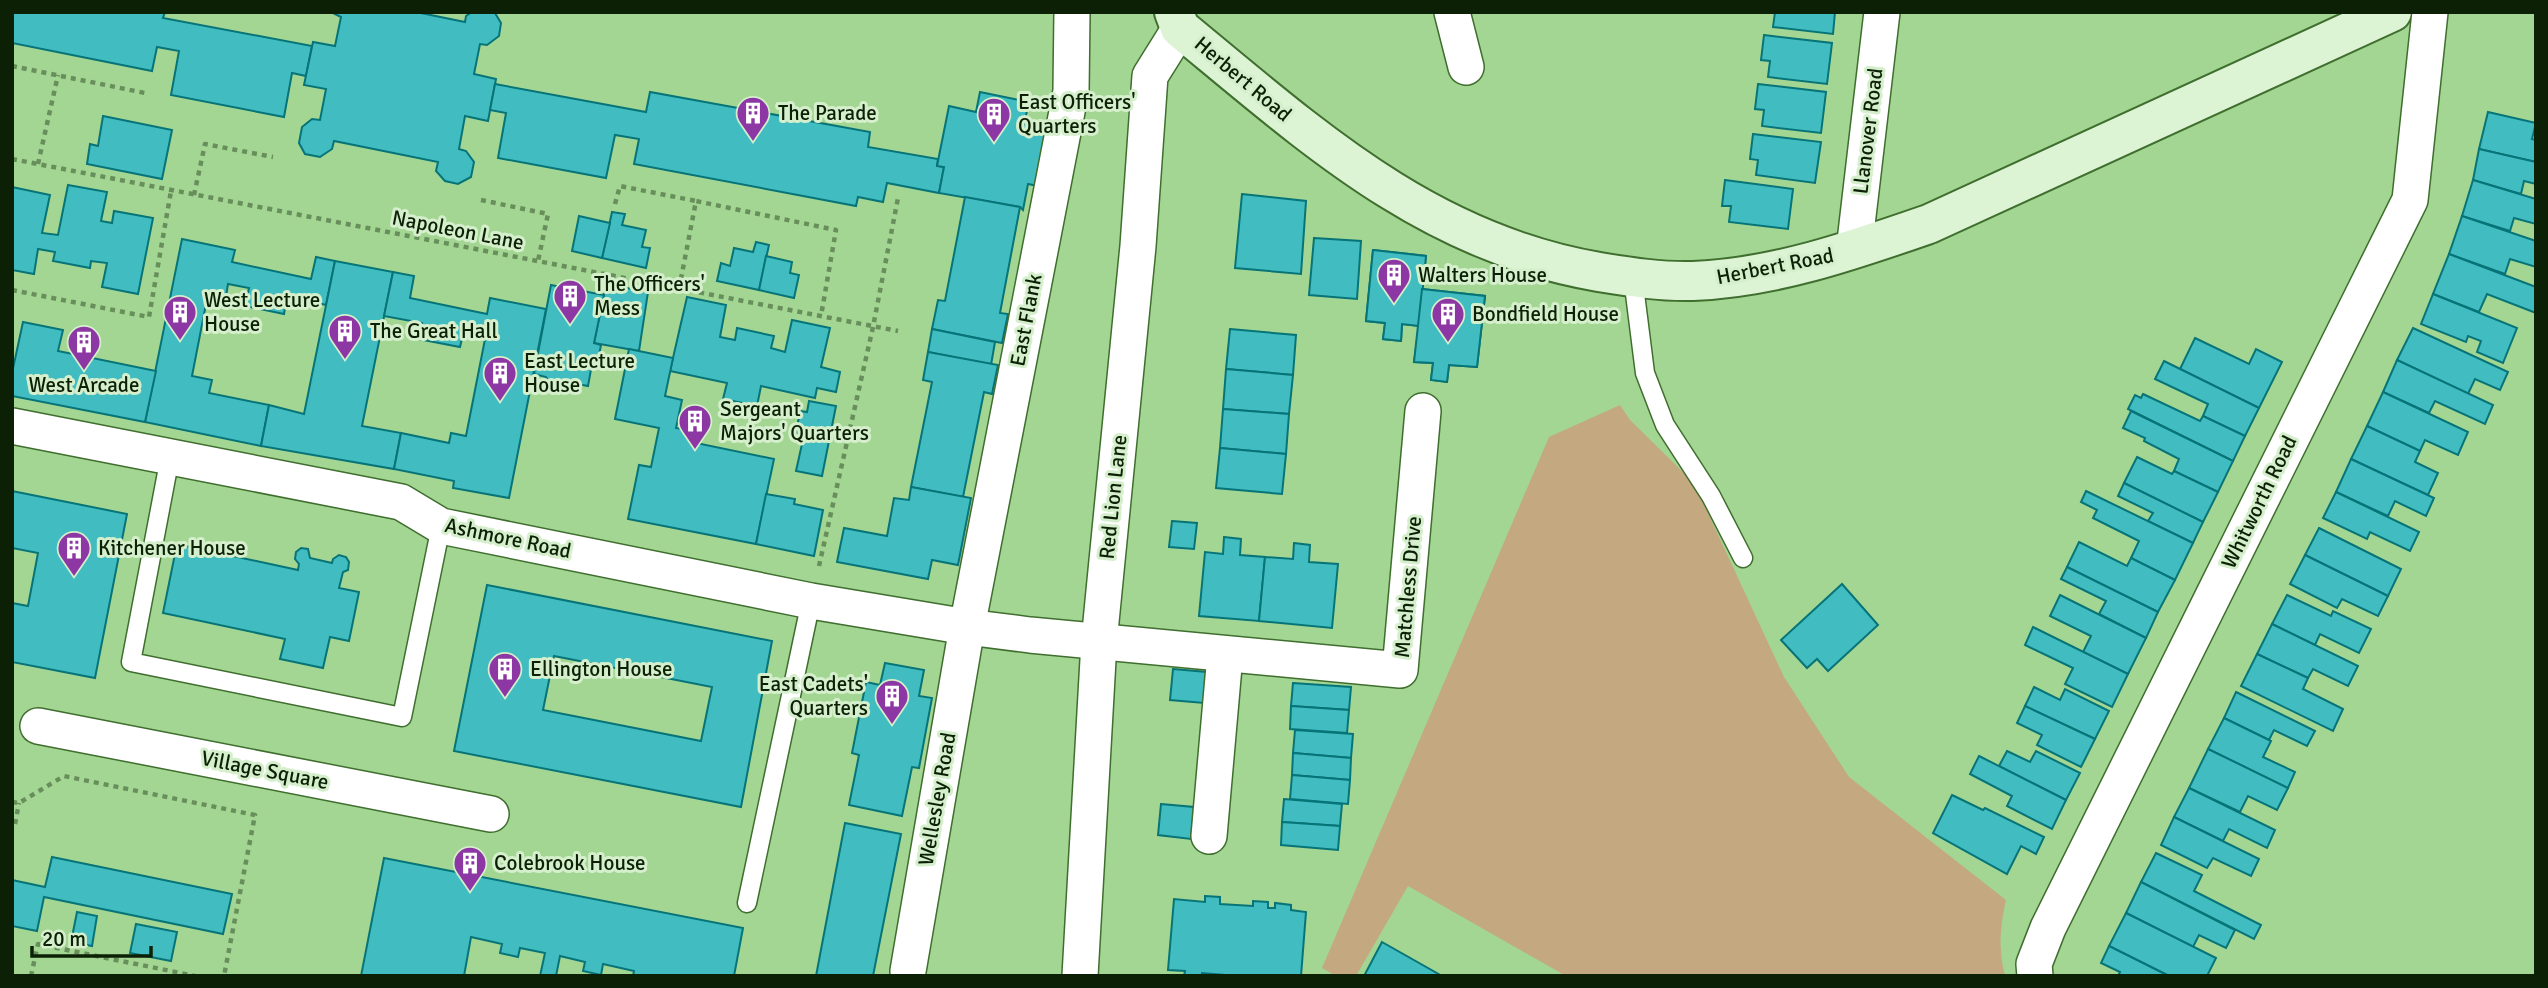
<svg xmlns="http://www.w3.org/2000/svg" width="2548" height="988" viewBox="0 0 2548 988" font-family="Signika,sans-serif">
  <style>
    .green { fill: #c3a880 }
    .building { fill: #41bdc1; stroke: #077478; stroke-width: 2; fill-rule: evenodd }
    .lines { fill: none; stroke-linecap: round; stroke-linejoin: round }
    .lane-casing { stroke: #3f6e2f; stroke-width: 21 }
    .street-casing { stroke: #3f6e2f; stroke-width: 38 }
    .secondary-casing { stroke: #3f6e2f; stroke-width: 42 }
    .path { stroke: #688f5b; stroke-width: 4.5; stroke-dasharray: 5 5; stroke-linecap: butt }
    .lane { stroke: #fff; stroke-width: 18 }
    .street { stroke: #fff; stroke-width: 35 }
    .secondary { stroke: #dcf4d4; stroke-width: 38 }
    .labels { text-anchor: middle; dominant-baseline: central; stroke-width: 6; stroke-linejoin: round; paint-order: stroke }
    .street-label { font-size: 21px; fill: #0c2006; stroke: #d5efcc }
    .poi-label { font-size: 21px; fill: #0c2006; stroke: #d5efcc; text-anchor: start }
  </style>
  <rect width="100%" height="100%" fill="#a3d692"/>
  <path class="green" d="M1620,405l10,15 64,63 90,194 65,100 157,123c-6,26 -8,49 -1,76h-439l-158,-90 -52,90h-20l-14,-8 227,-531z"/>
  <g class="building">
    <path d="M12,12h153l-2,6 149,28 -6,30 -14,-3 -8,44 -113,-22 8,-44 -22,-4 -5,24 -140,-28z"/>
    <path d="M331,12h85l49,10 1,-6 6,-4 23,1 6,10 -2,13 -12,9 -7,-1 -6,30 22,5 -8,42 -23,-5 -6,33 7,2 8,11 -3,15 -13,7 -13,-3 -9,-10 2,-9 -104,-21 -2,8 -12,8 -15,-3 -6,-11 3,-16 10,-8 8,1 6,-31 -22,-4 9,-43 22,4 6,-29z"/>
    <path d="M1775,12h60l-2,22 -60,-7z"/>
    <path d="M1764,35l68,8 -5,41 -59,-7 2,-16 -9,-1z"/>
    <path d="M495,84l151,28 4,-20 220,40 -2,15 70,12 -1,7 7,1 -5,26 -52,-10 -4,19 -25,-5 -2,9 -222,-42 5,-25 -24,-4 -9,43 -108,-20 8,-45 -16,-3z"/>
    <path d="M1758,84l68,8 -5,41 -59,-7 2,-16 -9,-1z"/>
    <path d="M980,92l49,10 -5,22 25,5 -11,57 -10,-2 -5,26 -3,-3 -81,-14 5,-26 -7,-1 12,-60 27,6z"/>
    <path d="M2488,112l48,11 -4,16 4,1v22l-57,-13z"/>
    <path d="M103,116l69,14 -10,49 -75,-15 3,-20 8,2z"/>
    <path d="M1753,134l68,8 -6,41 -59,-8 2,-15 -8,-1z"/>
    <path d="M2479,149l57,13v22l-12,-3 -3,13 -48,-14z"/>
    <path d="M1725,180l68,9 -5,40 -59,-7 2,-16h-9z"/>
    <path d="M2473,180l63,19v25l-22,-6 -4,13 -48,-15z"/>
    <path d="M68,185l39,7 -6,29 11,2 2,-12 39,7 -15,76 -36,-7 5,-24 -16,-2 -1,7 -37,-7 2,-9 -17,-3 -4,25 -22,-4v-83l38,8 -8,38 16,2z"/>
    <path d="M1242,194l64,7 -5,73 -66,-6z"/>
    <path d="M965,197l55,10 -20,106 8,1 -6,29 -70,-14 6,-29 7,1z"/>
    <path d="M612,212l13,2 -3,11 24,5 -4,17 8,1 -4,20 -44,-10z"/>
    <path d="M579,216l31,7 -8,35 -30,-7z"/>
    <path d="M2462,216l74,25v26l-26,-8 -5,15 -56,-20z"/>
    <path d="M1314,238l47,3 -4,58 -48,-4z"/>
    <path d="M182,239l53,11 -3,12 79,17 5,-22 19,4 -9,44 -39,-9 -3,18 -39,-8 4,-18 -21,-4 -3,19 -18,-4 -15,77 20,4 -3,13 60,12 -8,41 -116,-24z"/>
    <path d="M756,242l13,3 -10,45 -42,-9 4,-18 9,3 4,-18 19,4z"/>
    <path d="M1373,250l53,6 -4,33 63,7 -8,71 -28,-2 -2,17 -16,-2 2,-17 -19,-1 5,-36 -17,-2 -1,17 -18,-2 2,-16 -19,-2z"/>
    <path d="M1373,250l53,6 -7,70 -17,-2 -1,17 -18,-2 2,-16 -19,-2z"/>
    <path d="M2449,254l87,33v26l-49,-19 -8,18 -46,-18z"/>
    <path d="M766,256l26,6 -2,11 9,2 -5,23 -35,-8z"/>
    <path d="M335,261l58,11 -31,154 39,7 -7,36 -133,-23 8,-41 35,9z"/>
    <path d="M393,272l21,4 -4,22 77,16 3,-16 56,11 -37,189 -56,-10 1,-7 -60,-12 7,-36 48,10 2,-10 15,3 20,-102 -22,-4 -4,17 -42,-8 4,-16 -38,-7z"/>
    <path d="M606,284l42,8 -9,59 -45,-8z"/>
    <path d="M551,285l53,10 -10,48 7,2 -4,20 -5,-1 -4,22 -16,-3 -10,5 -12,-4 -4,-7 -12,-3z"/>
    <path d="M1422,289l63,7 -8,71 -28,-2 -2,17 -16,-2 2,-17 -19,-1z"/>
    <path d="M2433,294l84,34 -14,35 -26,-11 4,-11 -13,-5 -2,6 -45,-18z"/>
    <path d="M687,297l39,8 -6,32 15,3 2,-12 37,8 -3,12 14,4 7,-32 38,8 -9,39 19,5 -4,20 -19,-4 -2,10 -54,-12 -4,20 -34,-7 4,-16 -57,-12z"/>
    <path d="M23,322l40,8 -5,21 98,20 -11,51 -133,-26v-23z"/>
    <path d="M2413,328l95,44 -8,18 -25,-11 -7,15 -71,-34z"/>
    <path d="M932,329l63,13 -4,23 -63,-13z"/>
    <path d="M1230,329l66,6 -3,40 -67,-6z"/>
    <path d="M2195,338l54,26 7,-15 26,13 -23,46 -79,-39z"/>
    <path d="M629,349l44,9 -8,38 17,4 -6,28 22,4 -2,11 78,16 -18,85 -128,-25 11,-54 12,2 8,-39 -44,-9z"/>
    <path d="M928,352l70,13 -6,29 -8,-2 -21,105 -52,-10 21,-105 -9,-2z"/>
    <path d="M2397,360l96,45 -8,19 -50,-23 -6,12 -46,-21z"/>
    <path d="M2164,361l95,47 -14,28 -42,-20 5,-12 -53,-25z"/>
    <path d="M1226,369l67,6 -4,39 -66,-5z"/>
    <path d="M2383,392l85,40 -10,23 -33,-15 -5,11 -53,-25z"/>
    <path d="M2143,394l57,27 3,-5 42,20 -12,25 -105,-52 7,-14 6,3z"/>
    <path d="M809,401l27,5 -14,70 -26,-5 8,-36 -8,-2 4,-22 7,1z"/>
    <path d="M1223,409l66,5 -3,40 -66,-6z"/>
    <path d="M2131,411l102,50 -15,31 -44,-21 5,-12 -35,-18 1,-3 -22,-10z"/>
    <path d="M2367,426l53,25 -5,11 23,11 -10,22 -77,-36z"/>
    <path d="M1220,448l66,6 -4,40 -66,-6z"/>
    <path d="M2137,457l35,17 2,-3 44,21 -15,30 -79,-39z"/>
    <path d="M2351,459l83,39 -8,18 -31,-15 -7,15 -52,-24z"/>
    <path d="M2124,483l79,39 -10,21 -45,-22 5,-8 -35,-17z"/>
    <path d="M911,487l60,11 -13,67 -26,-5 -4,19 -91,-17 7,-34 43,8 7,-38 15,2z"/>
    <path d="M12,491l115,23 -32,164 -83,-16v-59l16,3 10,-53 -26,-5z"/>
    <path d="M2086,491l107,52 -18,37 -44,-22 8,-17 -46,-23 4,-8 -16,-8z"/>
    <path d="M2336,492l83,40 -9,19 -40,-19 -3,7 -44,-21z"/>
    <path d="M766,494l29,5 -1,5 29,6 -9,46 -58,-12z"/>
    <path d="M1172,521l25,2 -3,26 -25,-2z"/>
    <path d="M2319,528l82,41 -13,27 -83,-41z"/>
    <path d="M1224,537l17,2 -1,16 25,2 -6,64 -60,-5 6,-64 18,2z"/>
    <path d="M2079,542l48,24 4,-8 44,22 -17,32 -91,-45z"/>
    <path d="M1294,543l16,2 -1,17 29,2 -6,64 -73,-7 6,-64 28,2z"/>
    <path d="M177,544l121,26 1,-6 -4,-5 1,-7 5,-4 7,1 2,9 22,5 1,-4 6,-4 7,2 3,5 -1,8 -5,2 -4,16 20,4 -10,49 -19,-4 -7,31 -43,-9 5,-20 -122,-26z"/>
    <path d="M2305,555l83,41 -10,20 -36,-17 -5,9 -47,-24z"/>
    <path d="M2067,567l91,45 -12,26 -47,-24 7,-13 -45,-22z"/>
    <path d="M1842,584l36,41 -50,46 -11,-12 -10,9 -26,-28z"/>
    <path d="M487,585l285,56 -31,166 -287,-56zM554,656l158,31 -11,54 -158,-31z"/>
    <path d="M2060,595l86,43 -18,36 -45,-22 8,-16 -41,-20z"/>
    <path d="M2287,595l44,21 2,-5 38,18 -12,24 -39,-19 -5,11 -43,-21z"/>
    <path d="M2272,624l86,42 -10,20 -35,-17 -5,9 -51,-24z"/>
    <path d="M2033,627l95,47 -16,33 -47,-23 8,-16 -48,-23z"/>
    <path d="M2257,654l51,24 -5,11 40,20 -10,22 -92,-45z"/>
    <path d="M885,663l39,7 -5,26 13,2 -13,70 -7,-1 -10,49 -53,-11 10,-50 -7,-2 14,-71 14,3z"/>
    <path d="M1173,669l34,3 -3,31 -34,-3z"/>
    <path d="M1293,683l58,4 -2,23 -58,-4z"/>
    <path d="M2034,687l26,13 5,-11 44,22 -14,28 -70,-33z"/>
    <path d="M2236,692l79,39 -8,15 -33,-16 -5,10 -45,-22z"/>
    <path d="M1291,706l58,4 -2,23 -57,-4z"/>
    <path d="M2025,706l70,33 -14,28 -44,-22 5,-10 -25,-12z"/>
    <path d="M2224,718l47,23 -8,16 32,15 -7,16 -80,-39z"/>
    <path d="M1295,730l58,4 -2,24 -58,-5z"/>
    <path d="M2208,749l80,39 -11,22 -29,-14 -8,16 -51,-24z"/>
    <path d="M2007,751l23,11 6,-11 44,22 -14,27 -67,-34z"/>
    <path d="M1293,753l58,5 -1,22 -58,-5z"/>
    <path d="M1979,756l87,44 -14,29 -45,-23 5,-10 -42,-22z"/>
    <path d="M1292,775l58,5 -2,24 -58,-5z"/>
    <path d="M2189,788l86,42 -8,18 -38,-19 -6,12 -49,-24z"/>
    <path d="M1952,795l31,15 2,-2 59,29 -8,17 -15,-8 -14,28 -74,-41z"/>
    <path d="M1284,799l58,5 -2,22 -58,-4z"/>
    <path d="M1161,804l33,3 -3,32 -33,-4z"/>
    <path d="M2174,817l85,42 -8,17 -38,-18 -6,10 -46,-23z"/>
    <path d="M1282,822l58,4 -2,24 -57,-5z"/>
    <path d="M845,823l56,11 -28,142h-57z"/>
    <path d="M2156,853l46,22 -8,16 67,34 -7,14 -113,-57z"/>
    <path d="M52,857l180,37 -9,40 -179,-37 -7,34 -25,-5v-46l33,7z"/>
    <path d="M384,858l359,70 -9,48h-101l1,-5 -31,-7 -2,11 -18,-4 2,-9 -25,-6 -4,20h-16l5,-23 -25,-5 -2,9 -18,-4 2,-9 -31,-7 -7,39h-103z"/>
    <path d="M2141,882l94,48 -9,18 -27,-13 -6,12 -67,-34z"/>
    <path d="M1205,896l15,1v7l33,2v-5l15,1v6h7v-5l16,2v5l15,2 -5,64h-63l-36,-3v3h-18l1,-5 -17,-1 6,-71 31,3z"/>
    <path d="M77,912l20,4 -5,30 -21,-4z"/>
    <path d="M2126,913l90,45 -9,18h-38l-60,-30z"/>
    <path d="M136,924l41,8 -6,29 -41,-8z"/>
    <path d="M1382,942l60,34h-78z"/>
    <path d="M2109,946l60,30h-51l2,-4 -19,-9z"/>
  </g>
  <g class="lines">
    <defs>
      <g id="lane">
        <path d="M1633,278l12,95 20,52 46,71 32,62"/>
        <path d="M170,457l-39,205 271,55 39,-191"/>
        <path d="M747,903l64,-302"/>
      </g>
      <g id="street">
        <path d="M1452,12l14,55"/>
        <path d="M1854,250l28,-238"/>
        <path d="M12,426l389,76 40,24 370,75 156,26 63,8 370,35 23,-259"/>
        <path d="M38,726l453,88"/>
        <path d="M1209,836l16,-181"/>
        <path d="M908,971l59,-344 104,-536 1,-79"/>
        <path d="M1080,976l19,-334 39,-396 12,-170 30,-48"/>
        <path d="M2035,976l-1,-12 14,-36 362,-728 20,-188"/>
      </g>
      <path id="secondary" d="M1174,12l6,16c130,107 247,215 419,244 31,5 63,10 94,9 81,-3 161,-31 236,-57l463,-212"/>
    </defs>
    <use href="#lane" class="lane-casing"/>
    <use href="#street" class="street-casing"/>
    <use href="#secondary" class="secondary-casing"/>
    <g class="path">
      <path d="M12,66l133,27"/>
      <path d="M12,159l886,172"/>
      <path d="M38,164l20,-89"/>
      <path d="M194,195l11,-51 68,13"/>
      <path d="M481,200l67,14 -10,47"/>
      <path d="M615,204l5,-18 76,15"/>
      <path d="M679,289l17,-88 140,29 -15,86"/>
      <path d="M12,290l137,27 22,-126"/>
      <path d="M819,566l54,-239 25,-129"/>
      <path d="M12,802l7,1 45,-27 191,39 -31,161"/>
      <path d="M15,824l4,-21"/>
      <path d="M31,976l7,-32 157,32"/>
    </g>
    <use href="#lane" class="lane"/>
    <use href="#street" class="street"/>
    <use href="#secondary" class="secondary"/>
  </g>
  <defs>
    <symbol id="building-pin" viewBox="-11 -11 22 30"><path d="M0 17L-7.5 6A9.5 9.5 0 1 1 7.5 6Z" fill="#8d37a4" stroke="#d5efcc"/><path d="M-4-6H4V6H1V3H-1V6H-4ZM-2.5-4.3h1.7v1.8h-1.7ZM.8-4.3h1.7v1.8H.8ZM-2.5-1h1.7V.8h-1.7ZM.8-1h1.7V.8H.8Z" fill="#fff"/></symbol>
  </defs>
  <g fill-rule="evenodd">
    <use href="#building-pin" x="734" y="94" width="38" height="52"/>
    <use href="#building-pin" x="975" y="95" width="38" height="52"/>
    <use href="#building-pin" x="1375" y="256" width="38" height="52"/>
    <use href="#building-pin" x="551" y="277" width="38" height="52"/>
    <use href="#building-pin" x="161" y="293" width="38" height="52"/>
    <use href="#building-pin" x="1429" y="295" width="38" height="52"/>
    <use href="#building-pin" x="326" y="312" width="38" height="52"/>
    <use href="#building-pin" x="65" y="323" width="38" height="52"/>
    <use href="#building-pin" x="481" y="354" width="38" height="52"/>
    <use href="#building-pin" x="676" y="402" width="38" height="52"/>
    <use href="#building-pin" x="55" y="529" width="38" height="52"/>
    <use href="#building-pin" x="486" y="650" width="38" height="52"/>
    <use href="#building-pin" x="873" y="677" width="38" height="52"/>
    <use href="#building-pin" x="451" y="844" width="38" height="52"/>
  </g>
  <g class="labels">
    <g class="street-label">
      <text transform="translate(1243 79) rotate(40)">Herbert Road</text>
      <text transform="translate(1868 131) rotate(-83)">Llanover Road</text>
      <text transform="translate(458 230) rotate(11)">Napoleon Lane</text>
      <text transform="translate(1775 266) rotate(-11)">Herbert Road</text>
      <text transform="translate(1026 320) rotate(-79)">East Flank</text>
      <text transform="translate(1113 497) rotate(-84)">Red Lion Lane</text>
      <text transform="translate(2259 502) rotate(-64)">Whitworth Road</text>
      <text transform="translate(508 538) rotate(12)">Ashmore Road</text>
      <text transform="translate(1408 587) rotate(-85)">Matchless Drive</text>
      <text transform="translate(265 770) rotate(11)">Village Square</text>
      <text transform="translate(937 799) rotate(-80)">Wellesley Road</text>
    </g>
    <g class="poi-label">
      <text x="1018" y="102">East Officers'<tspan x="1018" dy="24">Quarters</tspan></text>
      <text x="778" y="113">The Parade</text>
      <text x="1418" y="275">Walters House</text>
      <text x="594" y="284">The Officers'<tspan x="594" dy="24">Mess</tspan></text>
      <text x="204" y="300">West Lecture<tspan x="204" dy="24">House</tspan></text>
      <text x="1472" y="314">Bondfield House</text>
      <text x="370" y="331">The Great Hall</text>
      <text x="524" y="361">East Lecture<tspan x="524" dy="24">House</tspan></text>
      <text x="84" y="385" text-anchor="middle">West Arcade</text>
      <text x="720" y="409">Sergeant<tspan x="720" dy="24">Majors' Quarters</tspan></text>
      <text x="98" y="548">Kitchener House</text>
      <text x="530" y="669">Ellington House</text>
      <text x="868" y="684" text-anchor="end">East Cadets'<tspan x="868" dy="24">Quarters</tspan></text>
      <text x="494" y="863">Colebrook House</text>
    </g>
  </g>
  <rect width="2548" height="988" fill="none" stroke="#0c2006" stroke-width="28"/>
  <path d="M32 946v10h119v-10" fill="none" stroke="#0c2006" stroke-width="3.5"/>
  <text x="42" y="946" font-size="21" fill="#0c2006" stroke="#d5efcc" stroke-width="5" paint-order="stroke">20 m</text>
</svg>
